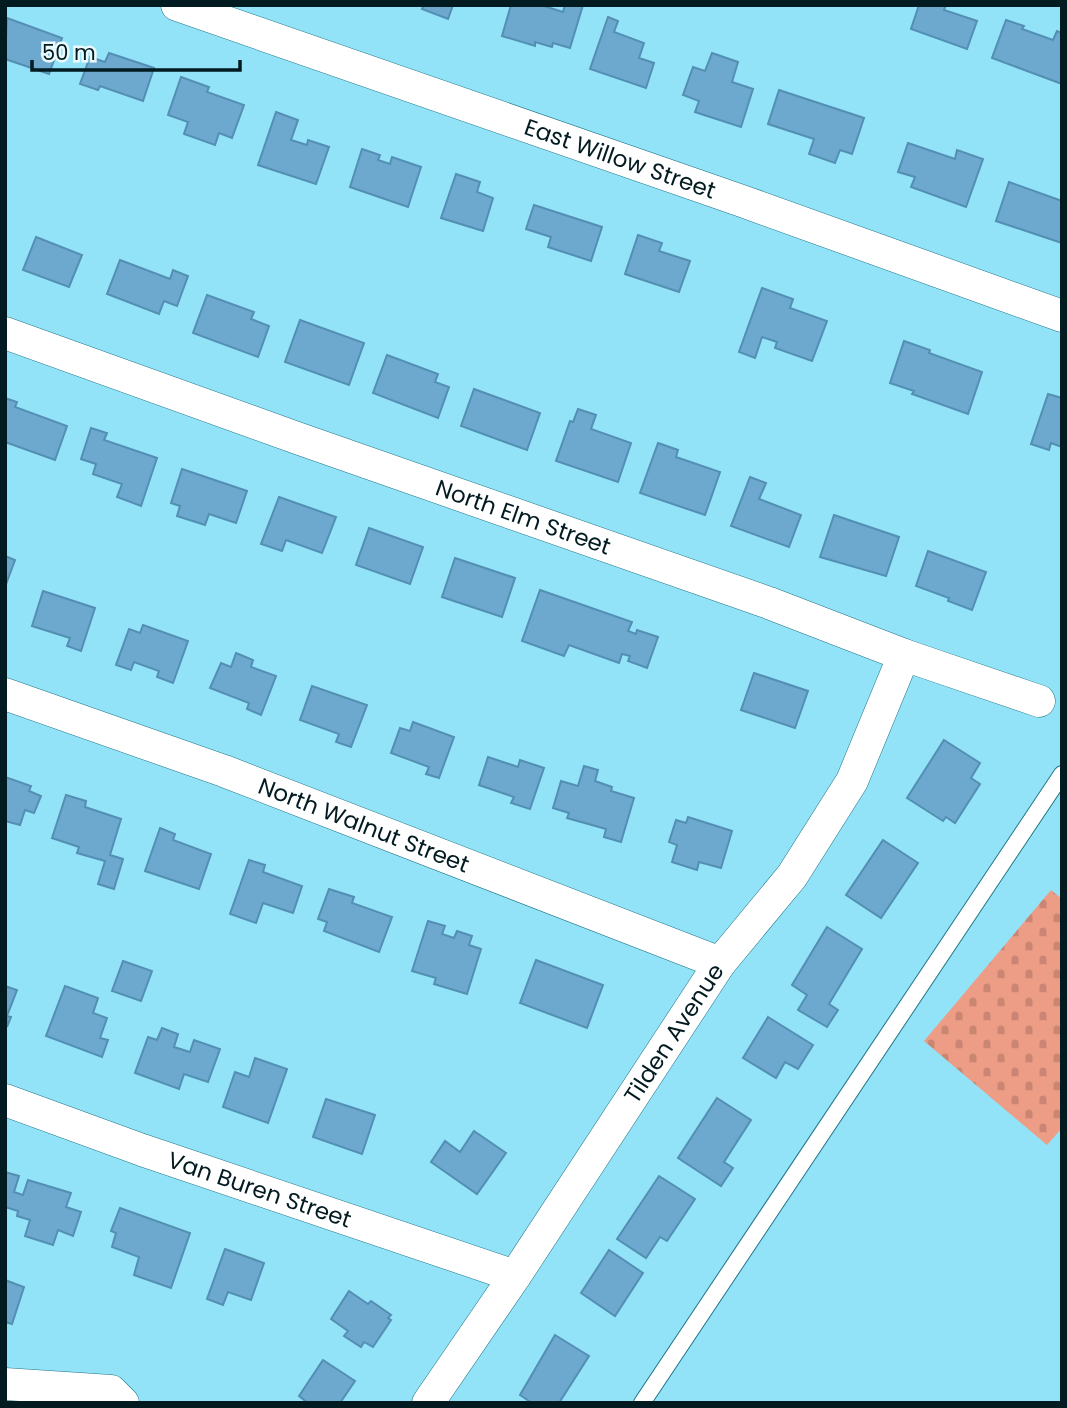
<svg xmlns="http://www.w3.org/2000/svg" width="1067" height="1408" viewBox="0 0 1067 1408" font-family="Poppins,sans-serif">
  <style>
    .cemetery { fill: url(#cemetery-stones) }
    .building { fill: #6da9cf; stroke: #538fb3; stroke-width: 2 }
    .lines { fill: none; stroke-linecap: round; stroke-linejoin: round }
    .service-casing { stroke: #207689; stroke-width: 18 }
    .minor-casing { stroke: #207689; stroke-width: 33 }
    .service { stroke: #fff; stroke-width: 16 }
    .minor { stroke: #fff; stroke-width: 32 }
    .labels { text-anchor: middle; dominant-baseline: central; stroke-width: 5; stroke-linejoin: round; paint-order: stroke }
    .street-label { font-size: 23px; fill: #021b21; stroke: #eaf9fd }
  </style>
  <defs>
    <pattern id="cemetery-stones" width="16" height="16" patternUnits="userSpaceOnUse" patternTransform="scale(1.75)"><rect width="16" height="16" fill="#ed9c85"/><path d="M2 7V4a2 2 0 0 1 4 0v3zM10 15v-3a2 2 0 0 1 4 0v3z" fill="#ca8673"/></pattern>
  </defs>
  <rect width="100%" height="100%" fill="#93e3f8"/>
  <path class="cemetery" d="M1051,890l11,9v229l-15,17 -123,-104z"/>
  <g class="building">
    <path d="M424,5h29l-5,14 -26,-10z"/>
    <path d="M511,5h30l22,7 2,-7h18l-13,43 -17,-5 -1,4 -17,-5v4l-33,-10z"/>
    <path d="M919,5h27l-2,5 33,11 -10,28 -56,-20z"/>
    <path d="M608,17l10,4 -4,11 30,11 -5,15 15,5 -8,25 -56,-19z"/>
    <path d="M7,18l55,20 -13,36 -44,-15z"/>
    <path d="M1006,20l18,6 -2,3 31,11 4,-9 5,2v51l-70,-26z"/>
    <path d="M109,53l45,15 -11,33 -43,-15 -2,4 -18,-6 10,-27 15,5z"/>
    <path d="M712,53l26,9 -6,20 21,7 -12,38 -46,-15 4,-11 -16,-6 10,-28 12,4z"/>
    <path d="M181,77l28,10 -2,5 37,13 -12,33 -13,-5 -4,12 -31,-11 4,-12 -20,-7z"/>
    <path d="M779,90l85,28 -12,36 -12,-4 -5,13 -26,-9 5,-15 -46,-15z"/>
    <path d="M276,112l22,8 -7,20 16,5 1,-5 21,7 -13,37 -58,-19z"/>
    <path d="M908,143l47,16 2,-9 26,9 -17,48 -55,-20 4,-10 -17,-5z"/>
    <path d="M362,149l18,6 -2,5 12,4 2,-7 29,10 -13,40 -58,-20z"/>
    <path d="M456,174l24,8 -3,10 16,6 -10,33 -42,-13z"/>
    <path d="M1009,182l53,19v42l-66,-22z"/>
    <path d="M534,205l68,22 -11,34 -43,-14 3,-10 -25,-8z"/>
    <path d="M638,235l24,8 -3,8 31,10 -11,31 -54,-18z"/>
    <path d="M36,237l46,18 -13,32 -46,-17z"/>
    <path d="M120,260l50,19 3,-9 15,6 -11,30 -13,-5 -5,13 -52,-20z"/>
    <path d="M762,288l31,11 -3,9 37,13 -15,40 -37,-13 2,-6 -15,-5 -7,21 -16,-6z"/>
    <path d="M207,295l47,17 -3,7 18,7 -11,31 -65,-24z"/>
    <path d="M300,320l64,23 -15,42 -64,-23z"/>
    <path d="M904,341l26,9 -1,3 53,19 -14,42 -56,-20 2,-3 -24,-8z"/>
    <path d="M387,355l51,19 -3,8 14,5 -11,31 -65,-25z"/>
    <path d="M474,389l66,24 -13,37 -66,-24z"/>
    <path d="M1048,394l14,4v49l-11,-4 -2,7 -18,-6z"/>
    <path d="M5,398l12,4 -2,5 52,19 -12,34 -50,-18z"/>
    <path d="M578,409l18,6 -5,14 40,14 -13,39 -62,-21 14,-40 3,1z"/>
    <path d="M91,428l16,5 -3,7 53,18 -16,48 -24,-9 5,-13 -29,-10 3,-10 -15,-5z"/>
    <path d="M658,443l20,7 -2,7 44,15 -15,43 -65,-22z"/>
    <path d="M182,469l65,22 -11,32 -27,-9 -4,11 -28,-9 3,-10 -9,-3z"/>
    <path d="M750,477l16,6 -7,16 42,16 -12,32 -58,-21z"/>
    <path d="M279,497l57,20 -14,36 -36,-13 -4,11 -21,-7z"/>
    <path d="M834,515l65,22 -13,39 -66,-19z"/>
    <path d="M369,528l54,19 -13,37 -54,-19z"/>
    <path d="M928,551l58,21 -14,38 -24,-9 1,-3 -33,-12z"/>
    <path d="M5,556l10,4 -10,27z"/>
    <path d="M455,558l60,20 -13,39 -60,-20z"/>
    <path d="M540,590l92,32 -4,9 8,3 1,-4 21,7 -11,31 -19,-7 2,-5 -8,-2 -3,9 -50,-18 -5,11 -42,-15z"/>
    <path d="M43,591l52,17 -14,43 -14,-5 3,-8 -38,-12z"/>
    <path d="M143,625l45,16 -15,42 -16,-6 2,-6 -25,-9 -3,8 -15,-5 13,-36 11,4z"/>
    <path d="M236,653l17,7 -2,7 25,9 -15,39 -14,-6 2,-6 -39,-15 11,-25 10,4z"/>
    <path d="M754,673l54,18 -13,37 -54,-18z"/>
    <path d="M312,686l55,19 -16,42 -15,-5 3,-8 -39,-14z"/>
    <path d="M413,722l41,15 -15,41 -13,-4 3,-7 -38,-14 9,-25 10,3z"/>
    <path d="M944,740l36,23 -9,15 9,6 -25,39 -9,-6 -3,4 -36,-23z"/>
    <path d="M488,757l30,10 2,-7 24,8 -14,41 -19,-6 3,-6 -35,-12z"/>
    <path d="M584,766l14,4 -3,11 17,6 -1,4 23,7 -13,44 -17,-5 2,-8 -39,-11 2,-5 -16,-5 8,-27 17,5z"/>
    <path d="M5,777l26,9 -2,5 12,5 -7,17 -9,-3 -5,15 -15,-4z"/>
    <path d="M66,795l20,6 -1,6 36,12 -11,36 13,4 -9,30 -16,-5 7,-23 -28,-8 2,-6 -27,-9z"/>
    <path d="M688,817l44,14 -11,37 -22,-6 -2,8 -25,-8 5,-17 -8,-3 7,-22 10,3z"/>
    <path d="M160,828l15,6 -2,6 38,14 -12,35 -54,-18z"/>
    <path d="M883,840l35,23 -37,55 -35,-23z"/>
    <path d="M249,860l16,5 -2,7 39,14 -9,27 -30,-10 -7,20 -26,-9z"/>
    <path d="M329,889l25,8 -2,6 40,14 -13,35 -55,-21 3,-9 -9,-3z"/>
    <path d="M428,921l17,5 -3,8 12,4 3,-7 15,5 -3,9 12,4 -14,45 -33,-10 2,-6 -24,-7z"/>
    <path d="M827,927l35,22 -33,55 9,6 -11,17 -29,-17 9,-15 -15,-10z"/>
    <path d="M536,960l67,25 -16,43 -67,-25z"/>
    <path d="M123,961l29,10 -11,30 -29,-10z"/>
    <path d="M5,986l12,4 -10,26 4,1 -4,10z"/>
    <path d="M65,986l33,12 -5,15 14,5 -7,20 8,2 -6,17 -56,-21z"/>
    <path d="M768,1017l45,28 -15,24 -13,-7 -9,16 -33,-20z"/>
    <path d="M162,1028l16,6 -4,13 16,5 4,-12 26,9 -12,33 -24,-8 -5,15 -44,-16 13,-36 9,3z"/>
    <path d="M255,1058l32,11 -19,54 -45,-16 12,-35 14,5z"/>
    <path d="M717,1098l34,22 -27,42 9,6 -12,18 -43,-28z"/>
    <path d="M326,1099l49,16 -13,39 -49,-17z"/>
    <path d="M474,1131l32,22 -29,41 -46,-32 14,-21 15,11z"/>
    <path d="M5,1172l14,4 -5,16 9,3 5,-15 43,13 -5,14 15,5 -8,24 -15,-6 -5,15 -28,-9 5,-16 -13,-4 1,-5 -13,-4z"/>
    <path d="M659,1176l36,23 -28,42 -7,-4 -14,21 -29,-19z"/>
    <path d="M120,1208l70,25 -19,55 -37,-13 5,-18 -27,-10 4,-14 -5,-2z"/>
    <path d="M225,1249l39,14 -13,37 -23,-8 -5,13 -16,-6z"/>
    <path d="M609,1250l34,23 -28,43 -34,-23z"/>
    <path d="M5,1280l19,7 -12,37 -7,-2z"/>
    <path d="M349,1291l19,13 3,-3 20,14 -3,3 3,2 -18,27 -9,-5 -3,5 -17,-11 4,-5 -17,-12z"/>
    <path d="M555,1335l34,21 -30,47h-27l-12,-8z"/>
    <path d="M323,1360l32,21 -15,22h-32l-9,-7z"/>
  </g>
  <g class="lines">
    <defs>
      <path id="service" d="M642,1403l420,-629"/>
      <g id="minor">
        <path id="s1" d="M177,5l565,196 320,115"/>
        <path id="s2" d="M5,333l292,105 472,165 135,52 135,46"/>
        <path id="s3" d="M5,694l219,77 496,192"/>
        <path id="s4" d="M5,1100l137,50 373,126"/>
        <path d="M5,1384l106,7 12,12"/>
        <path id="s5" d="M428,1403l87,-127 205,-313 72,-87 60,-95 52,-126"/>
      </g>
    </defs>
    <use href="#service" class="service-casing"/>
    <use href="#minor" class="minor-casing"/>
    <use href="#service" class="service"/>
    <use href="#minor" class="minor"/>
  </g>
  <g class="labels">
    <g class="street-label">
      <text stroke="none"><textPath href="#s1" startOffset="469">East Willow Street</textPath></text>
      <text stroke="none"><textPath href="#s2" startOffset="550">North Elm Street</textPath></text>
      <text stroke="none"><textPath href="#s3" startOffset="382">North Walnut Street</textPath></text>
      <text stroke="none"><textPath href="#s5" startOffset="444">Tilden Avenue</textPath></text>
      <text stroke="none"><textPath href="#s4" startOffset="270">Van Buren Street</textPath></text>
    </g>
  </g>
  <rect width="1067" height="1408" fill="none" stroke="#021b21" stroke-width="14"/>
  <path d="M32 60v10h208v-10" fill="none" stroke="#021b21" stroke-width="3.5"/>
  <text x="42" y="60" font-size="21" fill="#021b21" stroke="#eaf9fd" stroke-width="5" paint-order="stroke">50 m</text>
</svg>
